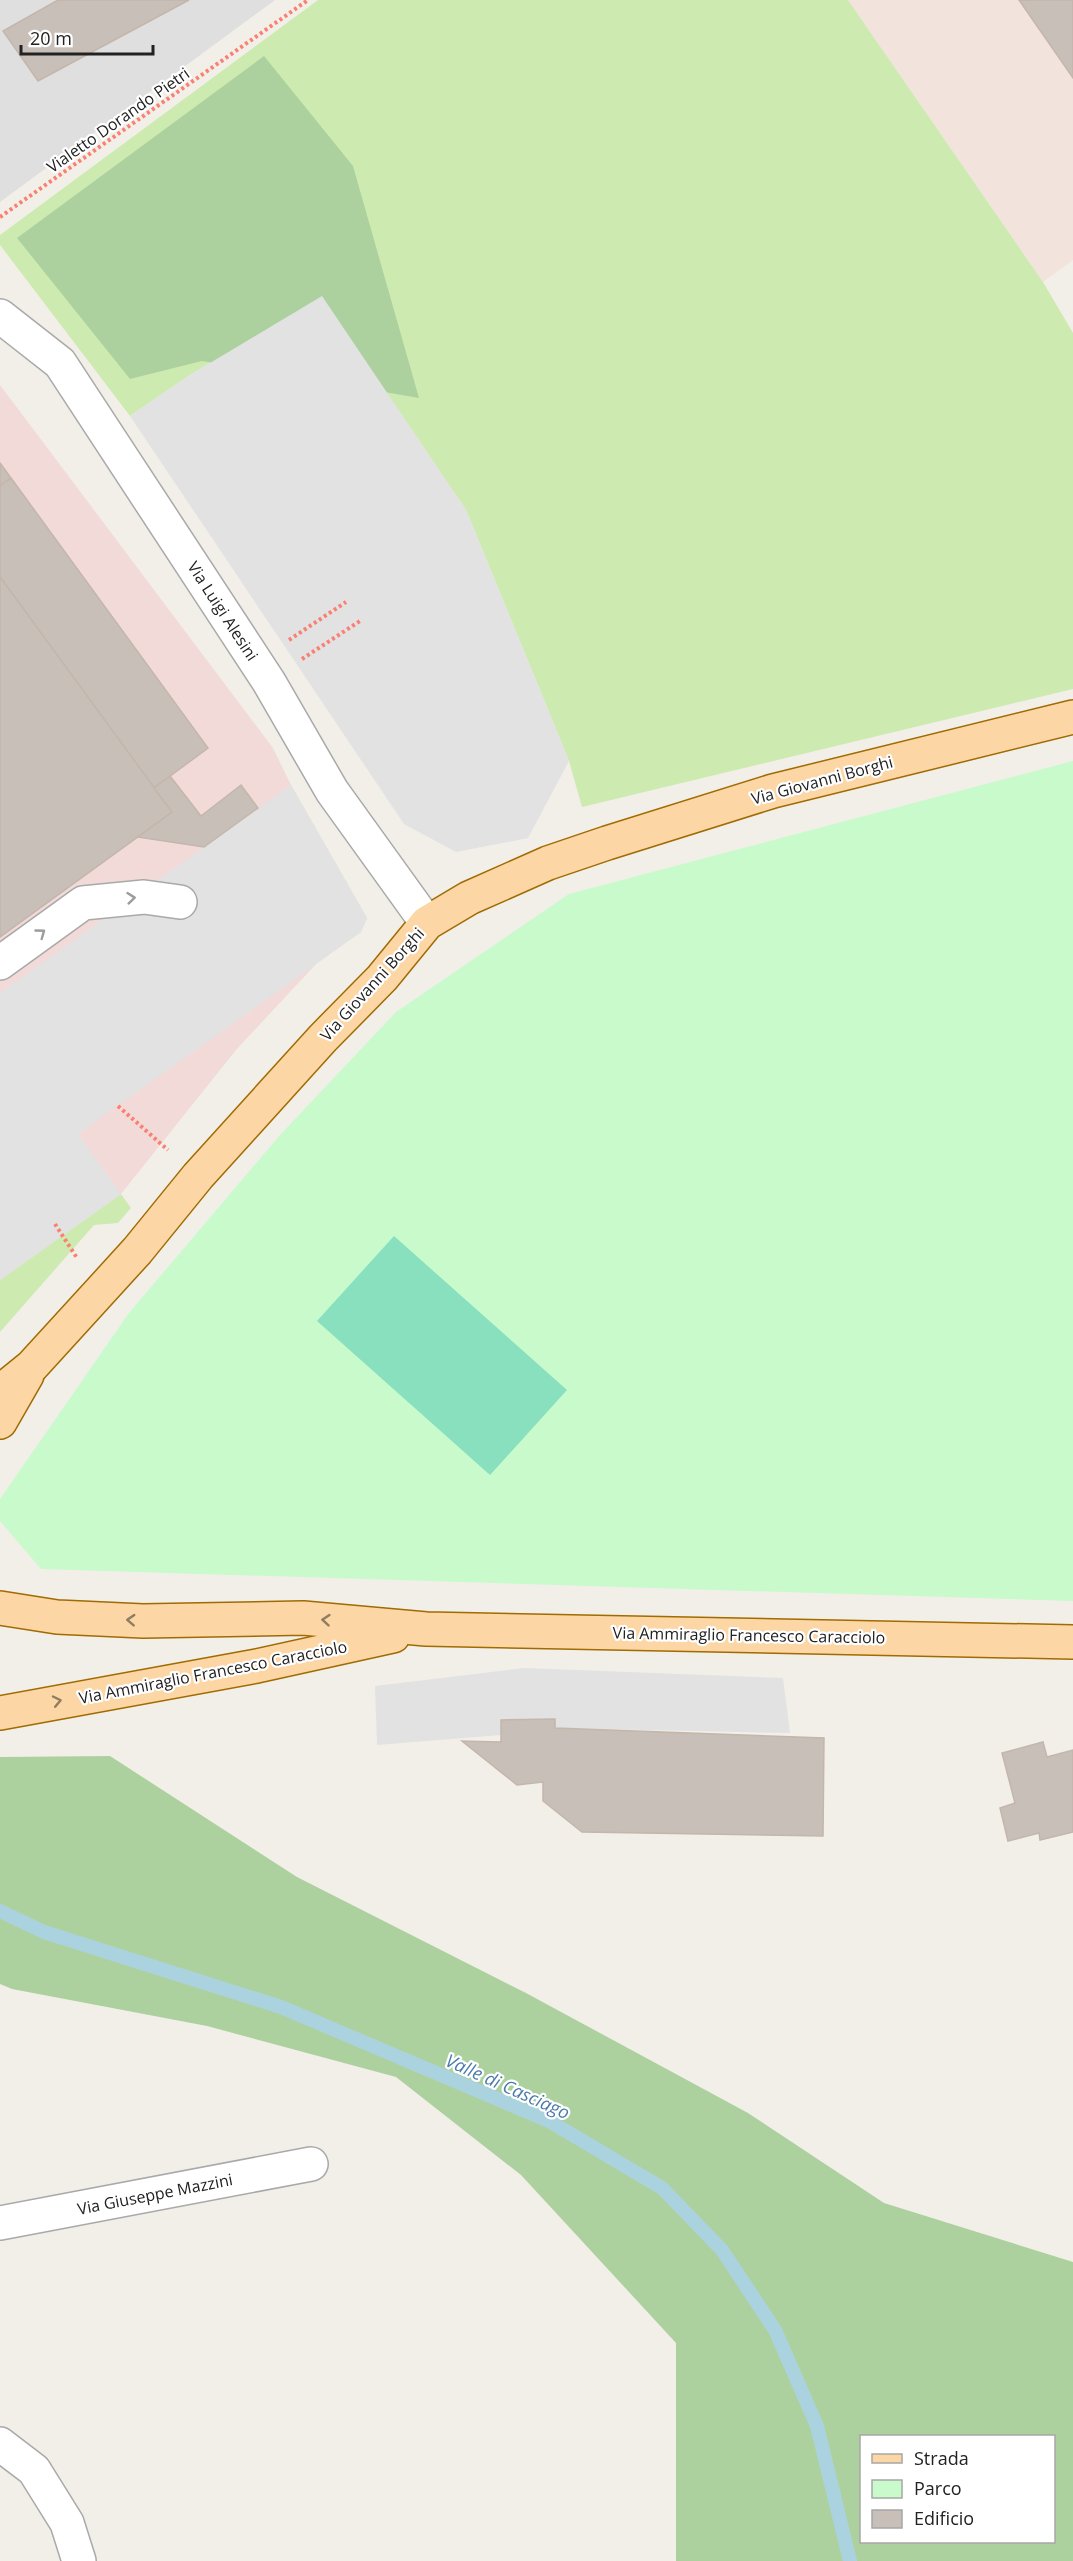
<svg xmlns="http://www.w3.org/2000/svg" width="1073" height="2561" viewBox="0 0 1073 2561" font-family="'Open Sans',sans-serif">
  <style>
    .residential { fill: #e0dfdf }
    .commercial { fill: #f2dad9 }
    .military { fill: #f3e3dd }
    .grass { fill: #cdebb0 }
    .forest { fill: #add19e; fill-rule: evenodd }
    .park { fill: #c8facc }
    .pitch { fill: #88e0be }
    .parking { fill: #e2e2e2 }
    .lines { fill: none; stroke-linecap: round; stroke-linejoin: round }
    .stream { stroke: #aad3df; stroke-width: 14 }
    .building { fill: #c7bfb8; stroke: #c4b6ab; stroke-width: 1.5 }
    .minor-casing { stroke: #a9a9a9; stroke-width: 36 }
    .major-casing { stroke: #a06b00; stroke-width: 36 }
    .path { stroke: #fa8072; stroke-width: 4; stroke-dasharray: 3 3; stroke-linecap: butt }
    .minor { stroke: #fff; stroke-width: 33 }
    .major { stroke: #fcd6a4; stroke-width: 33 }
    .oneway { stroke: #9c9c9c }
    .oneway2 { stroke: #8f7c63 }
    .labels { text-anchor: middle; dominant-baseline: central; stroke-width: 4.5; stroke-linejoin: round; paint-order: stroke }
    .street-label { font-size: 16px; fill: #222; stroke: #fff }
    .water-label { font-size: 18px; font-style: italic; fill: #4a7aab; stroke: #fff }
  </style>
  <rect width="100%" height="100%" fill="#f2efe9"/>
  <path class="residential" d="M0,0h275l-275,202z"/>
  <path class="commercial" d="M0,385l273,363 18,37 76,133 -6,14 -43,30 -82,88 -115,144 -121,86z"/>
  <path class="military" d="M848,0h225v260l-30,22z"/>
  <g class="grass">
    <path d="M318,0h530l195,282 30,51v356l-491,118 -13,-46 -103,-251 -145,-214 -131,79 -60,41 -130,-171v-10z"/>
    <path d="M121,1194l10,14 -13,15 -24,2 -94,107v-52z"/>
  </g>
  <g class="forest">
    <path d="M264,56l89,110 66,232 -217,-37 -72,18 -113,-141z"/>
    <path d="M110,1756l187,121 229,116 222,120 136,90 189,59v299h-397v-218l-155,-168 -125,-98 -189,-51 -195,-37 -12,-5v-227zM862,2436h192v106h-192z"/>
  </g>
  <path class="park" d="M1073,761v840l-1032,-32 -41,-48v-22l129,-186 151,-178 116,-123 173,-118z"/>
  <path class="pitch" d="M394,1236l173,154 -77,85 -173,-154z"/>
  <g class="parking">
    <path d="M322,296l144,214 103,251 -41,77 -72,14 -52,-28 -274,-408 60,-41z"/>
    <path d="M291,785l76,133 -6,14 -283,202 43,60 -121,86v-287z"/>
    <path d="M524,1668l259,10 7,55 -235,-5v-9l-54,2v14l-124,10 -2,-59z"/>
  </g>
  <g class="lines">
    <path class="stream" d="M0,1911l44,21 237,75 268,114 113,67 60,62 53,80 42,96 33,135"/>
  </g>
  <g class="building">
    <path d="M58,0h131l-151,81 -35,-50z"/>
    <path d="M1019,0h54v78z"/>
    <path d="M0,463l11,15 -11,8z"/>
    <path d="M11,478l197,270 -54,40 -154,-211v-91z"/>
    <path d="M0,577l172,235 -172,125z"/>
    <path d="M170,776l31,40 40,-31 17,23 -54,39 -66,-10 34,-25 -18,-24z"/>
    <path d="M555,1719v9l269,10 -1,98 -241,-4 -39,-31v-19l-26,3 -55,-44 39,1v-22z"/>
    <path d="M1043,1742l4,15 26,-7v82l-33,8 -1,-7 -31,8 -8,-33 15,-5 -13,-50z"/>
  </g>
  <g class="lines">
    <defs>
      <g id="minor">
        <path d="M0,316l60,47 209,319 63,109 95,132"/>
        <path d="M0,963l83,-60 61,-6 36,5"/>
        <path d="M0,2223l311,-59"/>
        <path d="M0,2444l34,26 33,53 12,38"/>
      </g>
      <g id="major">
        <path d="M0,1392l32,-26 105,-115 61,-75 125,-138 59,-60 45,-55 42,-25 79,-35 59,-20 166,-52 300,-74"/>
        <path d="M0,1422l27,-47"/>
        <path d="M0,1608l57,9 86,4 160,-3 123,11 647,13"/>
        <path d="M0,1713l257,-47 136,-30"/>
      </g>
    </defs>
    <use href="#minor" class="minor-casing"/>
    <use href="#major" class="major-casing"/>
    <g class="path">
      <path d="M0,217l308,-217"/>
      <path d="M289,640l57,-38"/>
      <path d="M302,659l58,-38"/>
      <path d="M118,1106l50,44"/>
      <path d="M55,1224l22,34"/>
    </g>
    <use href="#minor" class="minor"/>
    <use href="#major" class="major"/>
  </g>
  <defs><path id="oneway-chevron" d="M-2-3.5L2.5 0L-2 3.5" fill="none" stroke-width="1.6" stroke-linecap="round" stroke-linejoin="round" transform="scale(1.5)"/></defs>
  <g class="oneway">
    <use href="#oneway-chevron" transform="translate(131 898) rotate(-6)"/>
    <use href="#oneway-chevron" transform="translate(41 933) rotate(-36)"/>
  </g>
  <g class="oneway2">
    <use href="#oneway-chevron" transform="translate(131 1620) rotate(-177)"/>
    <use href="#oneway-chevron" transform="translate(326 1620) rotate(-175)"/>
    <use href="#oneway-chevron" transform="translate(57 1701) rotate(-12)"/>
  </g>
  <g class="labels">
    <g class="street-label">
      <text transform="translate(118 120) rotate(-35)">Vialetto Dorando Pietri</text>
      <text transform="translate(223 611) rotate(57)">Via Luigi Alesini</text>
      <text transform="translate(822 780) rotate(-15)">Via Giovanni Borghi</text>
      <text transform="translate(372 984) rotate(-48)">Via Giovanni Borghi</text>
      <text transform="translate(749 1635) rotate(1)">Via Ammiraglio Francesco Caracciolo</text>
      <text transform="translate(213 1672) rotate(-11)">Via Ammiraglio Francesco Caracciolo</text>
      <text transform="translate(155 2194) rotate(-11)">Via Giuseppe Mazzini</text>
    </g>
    <g class="water-label">
      <text transform="translate(508 2086) rotate(24)">Valle di Casciago</text>
    </g>
  </g>
  <rect x="860" y="2435" width="195" height="108" fill="#ffffff" stroke="#a7a7a7" stroke-width="1.5"/>
  <rect x="872" y="2454" width="30" height="9" fill="#fcd6a4" stroke="#a7a7a7" stroke-width="1.5"/>
  <text x="914" y="2465" font-size="18" fill="#222222">Strada</text>
  <rect x="872" y="2480" width="30" height="18" fill="#c8facc" stroke="#a7a7a7" stroke-width="1.5"/>
  <text x="914" y="2495" font-size="18" fill="#222222">Parco</text>
  <rect x="872" y="2510" width="30" height="18" fill="#c7bfb8" stroke="#a7a7a7" stroke-width="1.5"/>
  <text x="914" y="2525" font-size="18" fill="#222222">Edificio</text>
  <path d="M21 45v9h132v-9" fill="none" stroke="#222222" stroke-width="3"/>
  <text x="30" y="45" font-size="18" fill="#222222" stroke="#ffffff" stroke-width="4.5" paint-order="stroke">20 m</text>
</svg>
